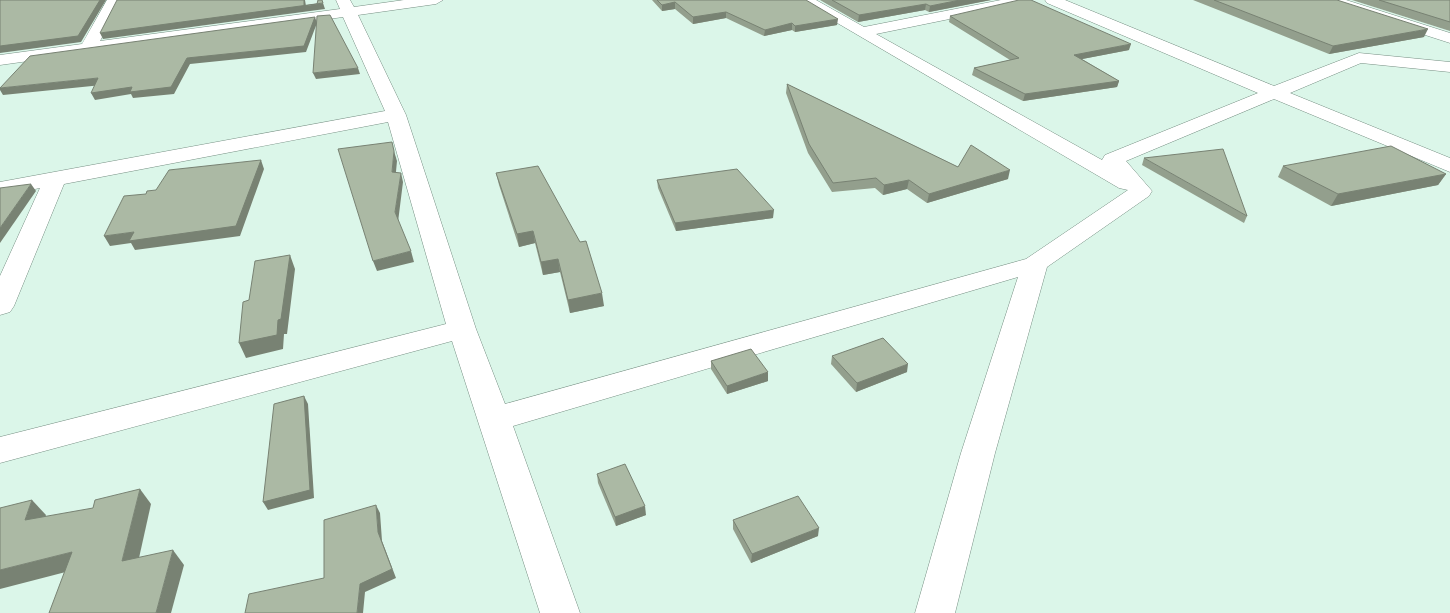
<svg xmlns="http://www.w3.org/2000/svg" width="1450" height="613" viewBox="0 0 1450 613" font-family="Helvetica,sans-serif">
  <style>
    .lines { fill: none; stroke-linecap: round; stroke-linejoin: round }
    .minor-casing { stroke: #768f83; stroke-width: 1 }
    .minor { fill: #fff; fill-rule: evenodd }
    .wall { fill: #939f8d }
    .shaded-wall { fill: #788273 }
    .building { fill: #abb9a4; stroke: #788273 }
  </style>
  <rect width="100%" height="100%" fill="#dbf6e9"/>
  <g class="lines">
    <defs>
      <g id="minor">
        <path d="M107,0h14l-21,41 240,-32 -4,-9h14l4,7 50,-7h39l-7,4 -78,11 48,100 70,214 29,75 521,-145 102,-69 -9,-2 -321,-188h18l48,27 137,-27h29l-7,4 -147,30 226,126 3,-5 153,-62 -211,-90 -2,-3h20l209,86 85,-33 91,9v10l-89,-9 -71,30 160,65v14l-176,-73 -148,62 26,30 -3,5 -102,71 -52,186 -40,160h-40l46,-160 57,-176 -505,149 67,187h-40l-88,-272 -452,122v-26l446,-113 -58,-202 -324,62 -50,122 -4,6 -10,3v-39l40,-88 -40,8v-14l385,-71 -42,-94 -343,48v-10l82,-11z"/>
        <path d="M1324,0h22l104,33v10l-124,-40z"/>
      </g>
    </defs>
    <use href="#minor" class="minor-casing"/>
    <use href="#minor" class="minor"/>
  </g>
  <g class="wall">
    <path d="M652,0h154l31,25 -42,7 -3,-2 -28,6 -38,-18 -33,6 -18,-15 -13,2z"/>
    <path d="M820,0h171l-62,12 -4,-2 -67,12z"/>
    <path d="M1193,0h144l87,37 -95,17z"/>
    <path d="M1352,0h98v31z"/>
    <path d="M950,16l179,34 -47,9 37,22 -2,6 -94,14 -51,-26 2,-7 36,-8 -61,-38z"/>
    <path d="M787,84l171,83 50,12 -81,24 -20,-14 -24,6 -8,-7 -43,4 -24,-39 -22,-60z"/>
    <path d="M1144,158l103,58 -3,7 -102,-58z"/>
    <path d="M1283,166l163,8 -8,11 -107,21 -53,-29z"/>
    <path d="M496,173l108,133 -34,7 -10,-41 -17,3 -8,-32 -16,4 -20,-62z"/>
    <path d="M657,180l116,38 -97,13 -18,-43z"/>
    <path d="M832,356l75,16 -51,20 -25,-28z"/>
    <path d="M711,361l57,20 -41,13 -16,-25z"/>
    <path d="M597,474l49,41 -30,11 -18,-43z"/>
    <path d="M733,520l85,16 -67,27 -18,-34z"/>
  </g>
  <g class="shaded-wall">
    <path d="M100,0h6l-25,42 -81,11v-7z"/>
    <path d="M304,0h1l1,6 17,-3 2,6 -222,30 -3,-6z"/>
    <path d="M960,0h31l-62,12 1,-6z"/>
    <path d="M675,2v7l-13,2v-6z"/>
    <path d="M926,4l-1,6 -67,12 1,-7z"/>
    <path d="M726,12v6l-33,6v-7z"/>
    <path d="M315,17l2,6 -11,29 -116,12 -16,30 -41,4 -2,-4 -36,6 -4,-7 96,-35z"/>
    <path d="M838,19l-1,6 -42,7v-6z"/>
    <path d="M792,23v7l-28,6 1,-6z"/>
    <path d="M1428,29l-4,8 -95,17 4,-8z"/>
    <path d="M1131,44l-2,6 -57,11 2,-6z"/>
    <path d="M358,68l2,6 -44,5 -3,-6z"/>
    <path d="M98,78l4,7 -99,10 -3,-5v-2z"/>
    <path d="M1119,81l-2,6 -94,14 2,-7z"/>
    <path d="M394,151l3,10 -2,21 -3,-10z"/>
    <path d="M261,160l3,9 -24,67 -105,14 -4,-7 -21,3 -6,-10 30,-4z"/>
    <path d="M1010,170l-2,9 -81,24 2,-9z"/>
    <path d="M401,173l2,9 -5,40 -3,-10z"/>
    <path d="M1446,174l-8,11 -107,21 7,-12z"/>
    <path d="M909,180l-2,9 -24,6 1,-10z"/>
    <path d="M31,184l5,7 -36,52v-15z"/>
    <path d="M774,210l-1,8 -97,13 -1,-8z"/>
    <path d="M533,231l2,12 -16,4 -2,-13z"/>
    <path d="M411,251l3,11 -37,9 -4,-10z"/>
    <path d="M290,255l5,14 -8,65h-3l-1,15 -37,9 -7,-15 39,-23z"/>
    <path d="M558,259l2,13 -17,3 -2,-13z"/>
    <path d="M602,293l2,13 -34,7 -2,-13z"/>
    <path d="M908,364l-1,8 -51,20 1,-9z"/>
    <path d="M768,372v9l-41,13v-8z"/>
    <path d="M304,396l4,8 6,94 -46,12 -5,-8z"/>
    <path d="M140,489l11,15 -16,72 -13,-15z"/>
    <path d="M32,500l14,15 -7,20 -14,-15z"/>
    <path d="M376,505l4,8 2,28 14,37 -31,14 -2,21h-6l3,-29 18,-52z"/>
    <path d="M645,506l1,9 -30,11 -1,-9z"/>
    <path d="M819,528l-1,8 -67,27 1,-9z"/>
    <path d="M173,550l11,15 -13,48h-15z"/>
    <path d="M72,552l13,15 -85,22v-19z"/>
  </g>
  <g class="building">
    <path d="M0,0h100l-22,36 -78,10z"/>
    <path d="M117,0h187v6l13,-2 1,-4h4l1,3 -223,30z"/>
    <path d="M657,0h149l32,19 -43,7 -3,-3 -27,7 -39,-18 -33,5 -18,-15 -13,3z"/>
    <path d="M832,0h128l-30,6 -4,-2 -67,11z"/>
    <path d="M1019,0h12l100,44 -57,11 45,26 -94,13 -51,-26 45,-10 -69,-42z"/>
    <path d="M1214,0h123l91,29 -95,17z"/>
    <path d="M1379,0h71v22z"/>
    <path d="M330,15l28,53 -45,5 4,-57z"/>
    <path d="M315,17l-11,29 -117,12 -16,29 -41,5 2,-5 -41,6 7,-15 -98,10 30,-32z"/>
    <path d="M787,84l171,83 13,-22 39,25 -81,24 -20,-14 -25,5 -8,-7 -43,5 -24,-39z"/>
    <path d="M392,142l2,9 -2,21 9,1 -6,39 16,39 -38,10 -35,-112z"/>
    <path d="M1391,146l55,28 -108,20 -55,-28z"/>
    <path d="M1223,149l24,67 -103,-58z"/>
    <path d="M261,160l-25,66 -107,15 5,-9 -30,4 20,-40 22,-2 1,-3 9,-1 13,-20z"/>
    <path d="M538,166l42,76 6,-1 16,52 -34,7 -10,-41 -17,3 -8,-31 -16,3 -21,-61z"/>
    <path d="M737,169l37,41 -99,13 -18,-43z"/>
    <path d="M31,184l-31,44v-40z"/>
    <path d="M290,255l-9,64 -3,1 -1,15 -38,8 4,-41 6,-2 6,-39z"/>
    <path d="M883,338l25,26 -51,19 -25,-27z"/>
    <path d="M751,349l17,23 -41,14 -16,-25z"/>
    <path d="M304,396l6,94 -47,12 11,-98z"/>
    <path d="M625,464l20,42 -30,11 -18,-43z"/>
    <path d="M140,489l-18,72 51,-11 -17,63h-107l23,-61 -72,18v-62l32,-8 -7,20 68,-12 2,-8z"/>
    <path d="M798,496l21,32 -67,26 -19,-34z"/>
    <path d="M376,505l2,27 14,37 -32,15 -3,29h-112l4,-19 75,-16v-58z"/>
  </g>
</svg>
